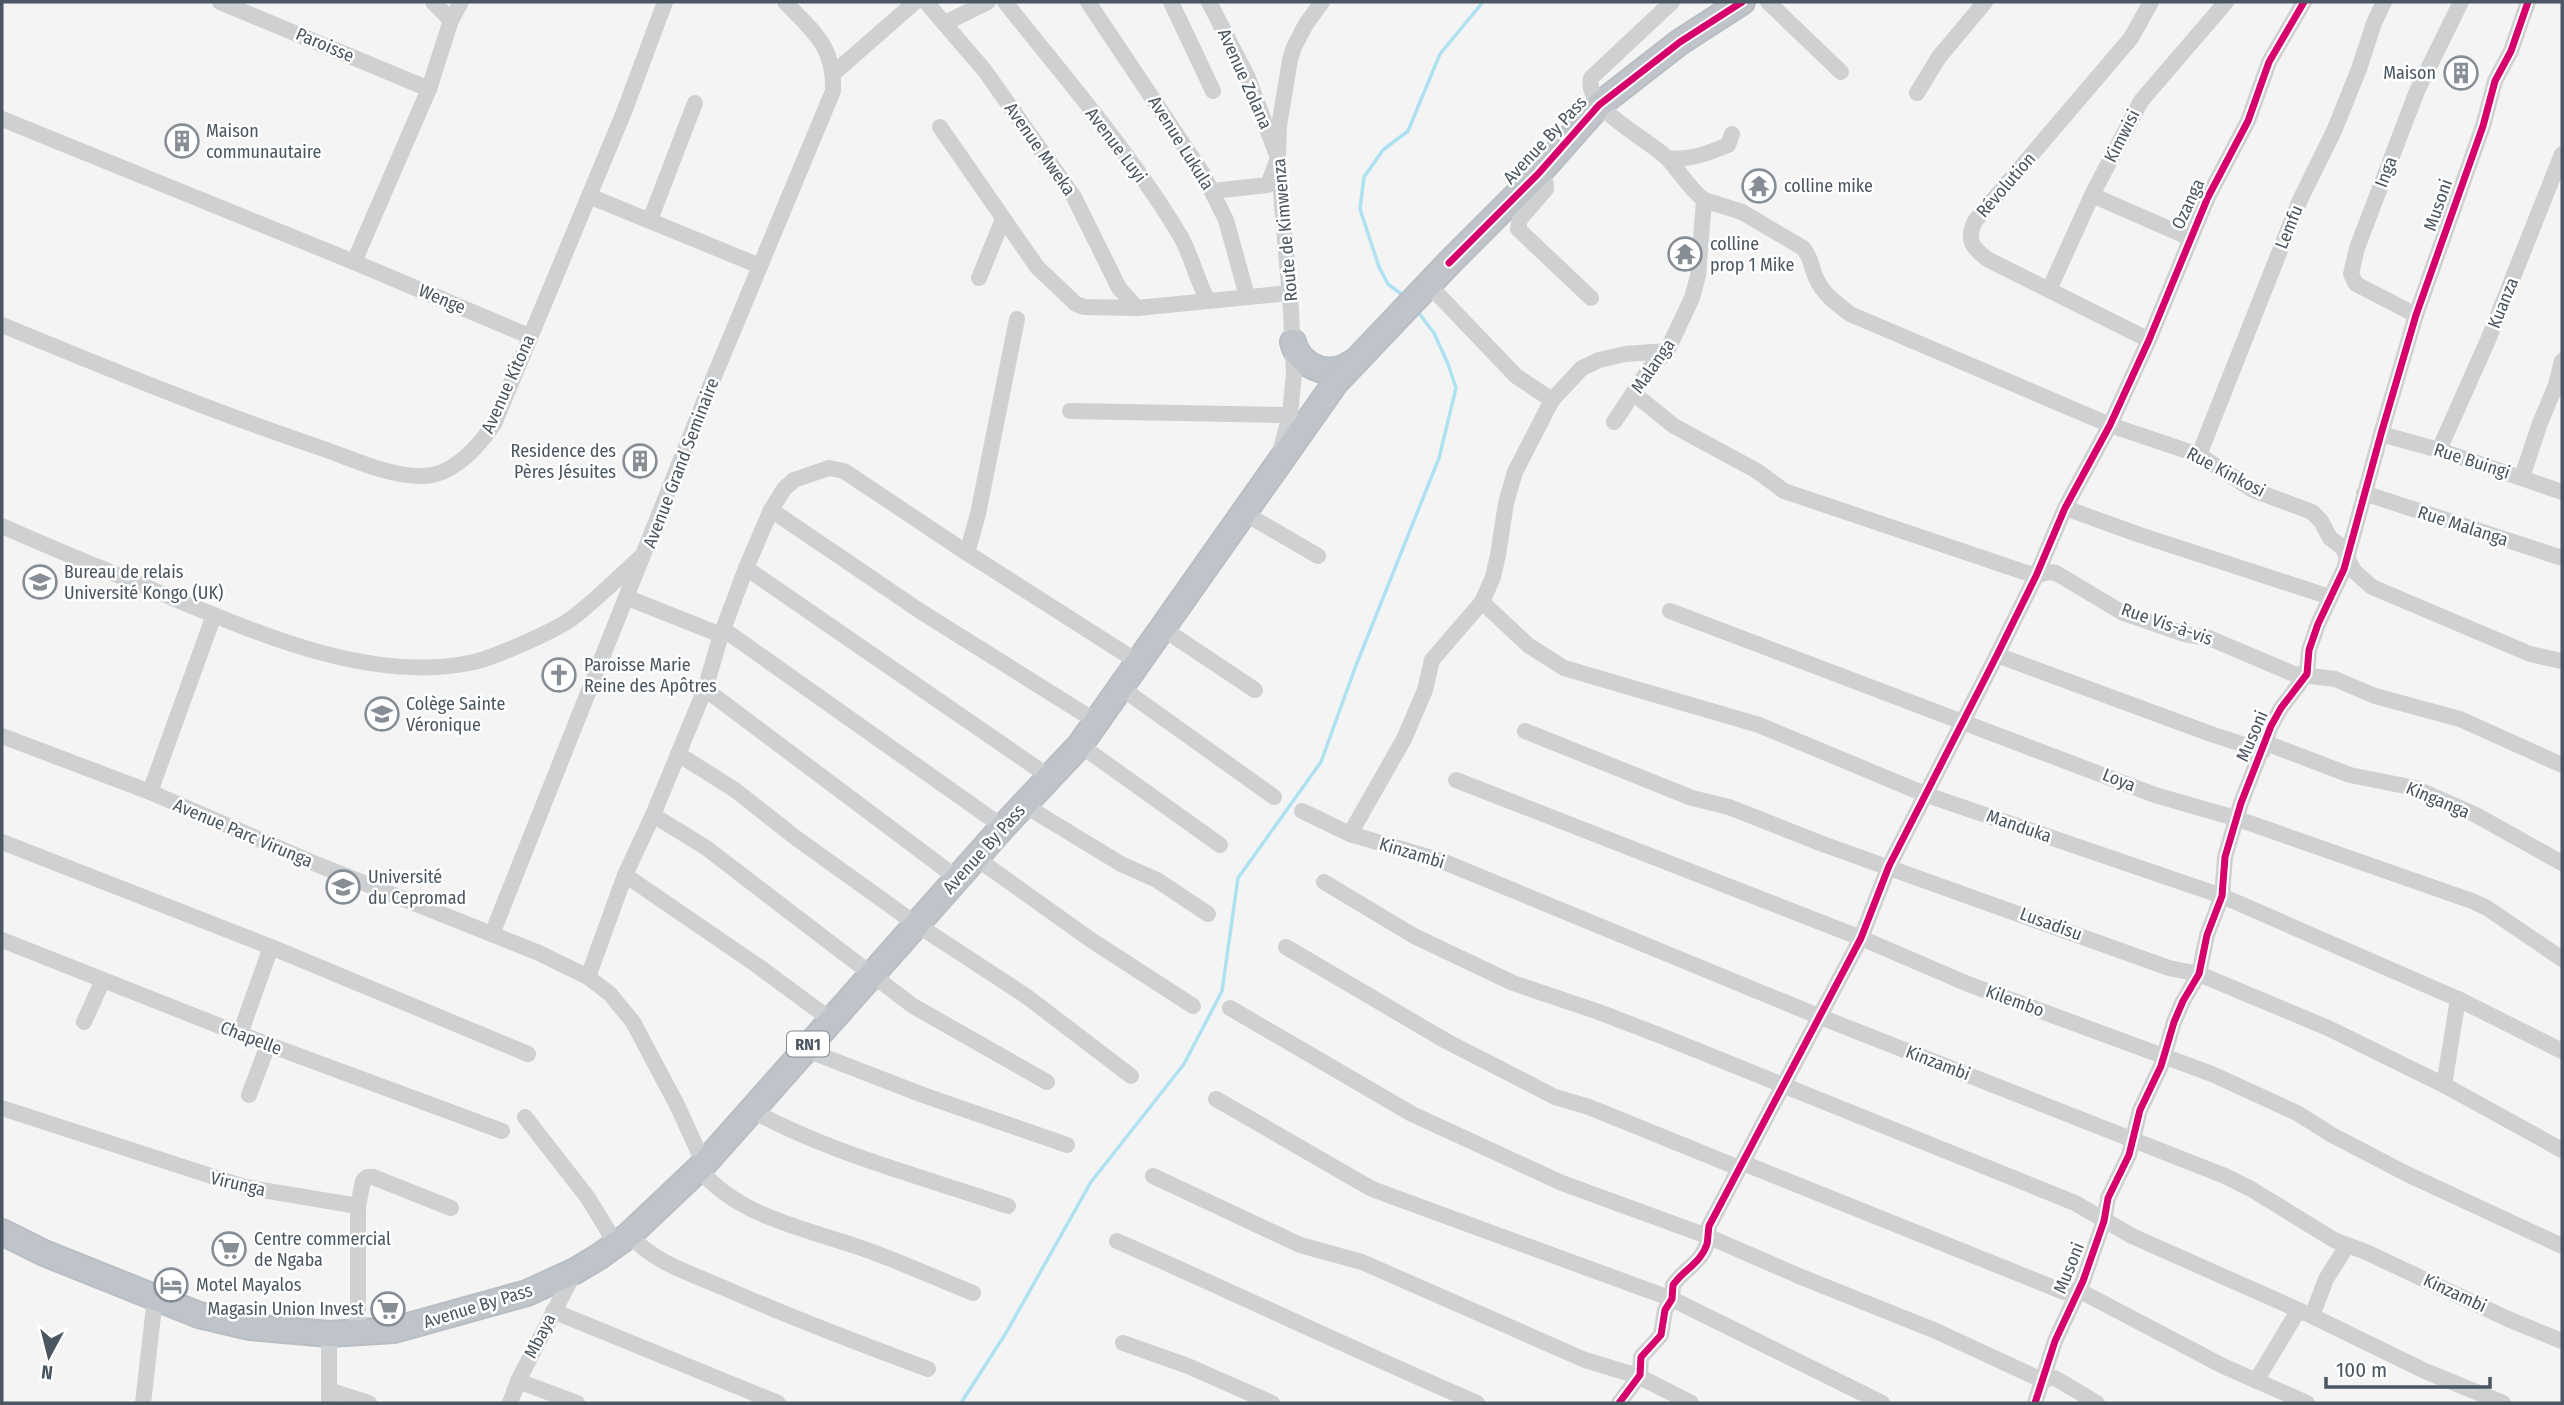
<svg xmlns="http://www.w3.org/2000/svg" width="2564" height="1405" viewBox="0 0 2564 1405" font-family="'Fira Sans Condensed',sans-serif">
  <style>
    .lines { fill: none; stroke-linecap: round; stroke-linejoin: round }
    .stream { stroke: #aee2f0; stroke-width: 3.5 }
    .highway-casing { stroke: #b9bec3; stroke-width: 28 }
    .minor { stroke: #ced0d2; stroke-width: 16 }
    .highway { stroke: #bec4c9; stroke-width: 24 }
    .cycleway-casing { stroke: #fff; stroke-width: 11 }
    .cycleway { stroke: #d6006c; stroke-width: 7 }
    .labels { text-anchor: middle; dominant-baseline: central; stroke-width: 5; stroke-linejoin: round; paint-order: stroke }
    .shield { fill: #fff; stroke: #808990; stroke-width: 2 }
    .shield-label { font-size: 16px; font-weight: bold; fill: #4a5661 }
    .street-label { font-size: 18px; fill: #4a5661; stroke: #fff }
    .poi-label { font-size: 18px; fill: #4a5661; stroke: #fff; text-anchor: start }
  </style>
  <rect width="100%" height="100%" fill="#f4f4f4"/>
  <g class="lines">
    <g class="stream">
      <path d="M1401,294l-13,-10 -9,-17 -19,-58 4,-32 19,-27 25,-19 32,-77 43,-52"/>
      <path d="M961,1403l45,-70 85,-151 93,-118 38,-73 16,-113 83,-116 34,-94 84,-210 17,-70 -8,-24 -14,-31 -16,-21"/>
    </g>
    <defs>
      <g id="highway">
        <path d="M1293,342c5,20 26,33 47,27 5,-1 11,-6 16,-8"/>
        <path d="M2,1232l42,21 155,62 51,12 79,7 65,-4 133,-37 48,-22 25,-15 29,-21 75,-71 299,-337 77,-82 256,-363 113,-119 89,-89 61,-69 81,-63 62,-40"/>
      </g>
    </defs>
    <use href="#highway" class="highway-casing"/>
    <g class="minor">
      <path d="M220,2l209,87"/>
      <path d="M433,2l18,18"/>
      <path d="M926,2l59,69 89,126 45,91 18,20"/>
      <path d="M1005,2c60,76 126,151 176,235 11,20 16,44 27,64"/>
      <path d="M1088,2l115,172 23,46 21,76"/>
      <path d="M1171,2l42,89"/>
      <path d="M1209,2l39,76 30,80 -10,27 -56,6"/>
      <path d="M1768,2l73,70"/>
      <path d="M945,23l43,-21"/>
      <path d="M834,73l81,-71"/>
      <path d="M1917,93l22,-36 46,-55"/>
      <path d="M2,119l352,143 175,74"/>
      <path d="M940,127l97,140 39,37 8,3 53,1 152,-15"/>
      <path d="M1667,158c21,3 42,-5 61,-13l4,-11"/>
      <path d="M1538,174l8,10v5l-26,30 -2,10 73,69"/>
      <path d="M2092,195l98,43"/>
      <path d="M589,196l171,70"/>
      <path d="M1704,200l38,12 61,36c8,9 8,18 13,30 7,16 20,25 34,36l260,111 89,30 54,35 59,22 9,9 9,17 12,9 12,24 18,16 158,67 32,7"/>
      <path d="M650,220l45,-117"/>
      <path d="M354,262l75,-173 22,-69 10,-18"/>
      <path d="M979,278l24,-59"/>
      <path d="M1429,285l87,91 36,24"/>
      <path d="M2049,290l43,-95 49,-94 85,-99"/>
      <path d="M2416,315l-60,-31 -5,-10 6,-26 60,-157 44,-89"/>
      <path d="M2,325c105,43 211,87 319,123 32,11 68,29 103,28 30,-1 54,-29 70,-52l130,-312 41,-110"/>
      <path d="M2149,340l-162,-81c-15,-12 -21,-19 -12,-38l156,-183 20,-36"/>
      <path d="M1633,393l41,33 83,45 27,20 252,85 12,-4 8,1 67,40 15,5 46,16 25,4 85,36 41,5 40,17 85,23 102,46"/>
      <path d="M1070,411l220,4"/>
      <path d="M1614,422l36,-54 17,-17 25,-53 6,-22 6,-76c-17,-14 -22,-26 -36,-41 -20,-21 -84,-49 -77,-81l81,-76"/>
      <path d="M2381,434l58,16 123,42"/>
      <path d="M2439,450l49,-110 74,-186"/>
      <path d="M1280,453l10,-38 4,-42 -3,-63 -13,-152 1,-32 11,-66 4,-13 12,-23 16,-22"/>
      <path d="M2199,455l101,-255 34,-69 25,-62 15,-46 10,-21"/>
      <path d="M2522,477l18,-54 16,-38 6,-24"/>
      <path d="M2364,493l198,65"/>
      <path d="M2065,508l75,27 190,62"/>
      <path d="M771,510l149,101 177,111"/>
      <path d="M1244,513l74,43"/>
      <path d="M2,526c51,23 104,44 156,66 95,39 212,93 316,70 21,-5 84,-32 101,-46 23,-18 45,-40 67,-60"/>
      <path d="M967,553l11,-39 39,-195"/>
      <path d="M746,568l305,210"/>
      <path d="M628,598l93,37"/>
      <path d="M1482,602l46,43 36,23 195,57 168,70 295,101 236,103 104,52"/>
      <path d="M1670,611l485,184 80,23 237,83 15,7 75,51"/>
      <path d="M1162,628l93,62"/>
      <path d="M723,629l280,198"/>
      <path d="M1997,655l214,79 52,17"/>
      <path d="M1120,687l154,110"/>
      <path d="M705,689l252,189"/>
      <path d="M1525,731l167,67 37,9 91,36 349,125 30,6 129,54 116,57 118,65"/>
      <path d="M2,736l148,56 166,72 223,89 49,24 22,17 23,28 44,83 27,59"/>
      <path d="M2266,743l84,32 65,13 61,27 86,48"/>
      <path d="M1080,745l140,100"/>
      <path d="M678,754l57,36 61,48 120,86 110,72 105,80"/>
      <path d="M1456,780l405,158 107,46 244,90 85,39 35,22 75,39 155,72"/>
      <path d="M150,792l64,-177"/>
      <path d="M1024,805l97,59 36,16 51,34"/>
      <path d="M1302,811l48,23 92,27 376,155 407,160 26,13 83,51 32,12 142,67 54,22"/>
      <path d="M653,815l52,32 208,159 134,76"/>
      <path d="M1350,834l54,-95 21,-49 7,-30 50,-58 11,-25 5,-22 8,-52 9,-31 37,-72 30,-32 17,-8 26,-6 42,-3"/>
      <path d="M2,842l269,105 257,107"/>
      <path d="M976,858l115,82 102,66"/>
      <path d="M625,875l133,91 73,54"/>
      <path d="M1324,882l90,54 99,47 86,29 70,27 406,164 57,33 180,80 113,55 78,32"/>
      <path d="M492,934l221,-555 120,-288c2,-44 -20,-60 -48,-89"/>
      <path d="M2,940l238,94 262,97"/>
      <path d="M1286,947l160,94 109,56 34,10 150,61"/>
      <path d="M588,977l37,-102 28,-60 52,-126 16,-54 25,-67 25,-58 13,-21 10,-9 35,-12 15,3 123,82 171,109"/>
      <path d="M1230,1008l182,106 150,69 145,53 92,40 137,55 108,50 5,-3h6l42,25"/>
      <path d="M84,1022l19,-42"/>
      <path d="M240,1034l31,-87"/>
      <path d="M804,1049l119,46 144,50"/>
      <path d="M2444,1085l14,-86"/>
      <path d="M249,1095l19,-50"/>
      <path d="M1216,1099l156,90 300,110 210,104"/>
      <path d="M2,1108l243,79 113,19v127"/>
      <path d="M751,1110c80,44 172,67 257,96"/>
      <path d="M525,1117l63,81 28,46"/>
      <path d="M1743,1163l321,129 16,-1 143,75 84,37"/>
      <path d="M699,1169c42,50 110,60 168,81 36,13 71,29 106,43"/>
      <path d="M1153,1176l147,69 62,17 223,98 53,16 53,27"/>
      <path d="M358,1206l5,-25 4,-4h6l78,31"/>
      <path d="M629,1235c27,28 58,37 93,52 67,30 136,56 206,82"/>
      <path d="M1117,1241c120,53 239,110 360,162"/>
      <path d="M553,1311l225,92"/>
      <path d="M2312,1316l14,-37 21,-33"/>
      <path d="M1123,1343l65,23 84,37"/>
      <path d="M518,1381l59,22"/>
      <path d="M2256,1381l42,-70"/>
      <path d="M329,1390l40,13"/>
      <path d="M143,1403l12,-105"/>
      <path d="M329,1403v-69"/>
      <path d="M510,1403l8,-22 57,-110"/>
      <path d="M1619,1403l21,-28 1,-18 20,-22 4,-25 7,-11 1,-14c10,-15 28,-22 34,-41 1,-5 1,-12 2,-18l152,-288 28,-72 108,-211 39,-79 29,-68 45,-83 39,-85 59,-143 40,-76 21,-59 35,-60"/>
      <path d="M2035,1403l20,-62 28,-60 21,-60 4,-23 21,-43 11,-45 21,-44 13,-44 9,-21 16,-27 8,-39 15,-39 3,-39 16,-54 30,-77 10,-18 26,-34 2,-24 9,-26 26,-55 37,-135 35,-119 67,-189 12,-45 16,-30 17,-49"/>
    </g>
    <use href="#highway" class="highway"/>
    <defs>
      <g id="cycleway">
        <path d="M1449,263l89,-89 61,-69 81,-63 62,-40"/>
        <path d="M1619,1403l21,-28 1,-18 20,-22 4,-25 7,-11 1,-14c10,-15 28,-22 34,-41 1,-5 1,-12 2,-18l152,-288 28,-72 108,-211 39,-79 29,-68 45,-83 39,-85 59,-143 40,-76 21,-59 35,-60"/>
        <path d="M2035,1403l20,-62 28,-60 21,-60 4,-23 21,-43 11,-45 21,-44 13,-44 9,-21 16,-27 8,-39 15,-39 3,-39 16,-54 30,-77 10,-18 26,-34 2,-24 9,-26 26,-55 37,-135 35,-119 67,-189 12,-45 16,-30 17,-49"/>
      </g>
    </defs>
    <use href="#cycleway" class="cycleway-casing"/>
    <use href="#cycleway" class="cycleway"/>
  </g>
  <defs>
    <symbol id="building-ring" viewBox="-11 -11 22 22"><circle r="9.5" fill="#fff" stroke="#868d94" stroke-width="1.5"/><path d="M-4-6H4V6H1V3H-1V6H-4ZM-2.5-4.3h1.7v1.8h-1.7ZM.8-4.3h1.7v1.8H.8ZM-2.5-1h1.7V.8h-1.7ZM.8-1h1.7V.8H.8Z" fill="#868d94"/></symbol>
    <symbol id="temple-ring" viewBox="-11 -11 22 22"><circle r="9.5" fill="#fff" stroke="#868d94" stroke-width="1.5"/><path d="M0-6L5-2H3V0L6.5 2.5H4V6H1.5V3h-3V6H-4V2.5H-6.5L-3 0V-2H-5Z" fill="#868d94"/></symbol>
    <symbol id="university-ring" viewBox="-11 -11 22 22"><circle r="9.5" fill="#fff" stroke="#868d94" stroke-width="1.5"/><path d="M0-5L7-2L0 1L-7-2ZM-4 1L0 2.5L4 1V4Q0 6-4 4Z" fill="#868d94"/></symbol>
    <symbol id="church-ring" viewBox="-11 -11 22 22"><circle r="9.5" fill="#fff" stroke="#868d94" stroke-width="1.5"/><path d="M-1.2-6h2.4v3.5h3.3v2.4h-3.3V6h-2.4V-.1h-3.3v-2.4h3.3Z" fill="#868d94"/></symbol>
    <symbol id="school-ring" viewBox="-11 -11 22 22"><circle r="9.5" fill="#fff" stroke="#868d94" stroke-width="1.5"/><path d="M0-5L7-2L0 1L-7-2ZM-4 1L0 2.5L4 1V4Q0 6-4 4Z" fill="#868d94"/></symbol>
    <symbol id="supermarket-ring" viewBox="-11 -11 22 22"><circle r="9.5" fill="#fff" stroke="#868d94" stroke-width="1.5"/><path d="M-6-5.5h2.5l.6 2H6L4.5 2H-2.5L-4.4-4H-6ZM-1.5 3.2a1.3 1.3 0 1 0 .1 0ZM3 3.2a1.3 1.3 0 1 0 .1 0Z" fill="#868d94"/></symbol>
    <symbol id="hotel-ring" viewBox="-11 -11 22 22"><circle r="9.5" fill="#fff" stroke="#868d94" stroke-width="1.5"/><path d="M-6-4.5h1.5V1H6V5H4.5V3h-9V5H-6ZM-4 0a1.8 1.8 0 1 1 3.6 0ZM.5 0V-2.5h3Q6-2.5 6 0Z" fill="#868d94"/></symbol>
  </defs>
  <g fill-rule="evenodd">
    <use href="#building-ring" x="2442" y="54" width="38" height="38"/>
    <use href="#building-ring" x="163" y="122" width="38" height="38"/>
    <use href="#temple-ring" x="1740" y="167" width="38" height="38"/>
    <use href="#temple-ring" x="1666" y="235" width="38" height="38"/>
    <use href="#building-ring" x="621" y="442" width="38" height="38"/>
    <use href="#university-ring" x="21" y="563" width="38" height="38"/>
    <use href="#church-ring" x="540" y="656" width="38" height="38"/>
    <use href="#school-ring" x="363" y="695" width="38" height="38"/>
    <use href="#university-ring" x="324" y="868" width="38" height="38"/>
    <use href="#supermarket-ring" x="210" y="1230" width="38" height="38"/>
    <use href="#hotel-ring" x="152" y="1266" width="38" height="38"/>
    <use href="#supermarket-ring" x="369" y="1290" width="38" height="38"/>
  </g>
  <g class="labels">
    <rect class="shield" x="787" y="1031.5" width="42" height="25" rx="5"/>
    <g class="shield-label">
      <text x="808" y="1044">RN1</text>
    </g>
    <g class="street-label">
      <text transform="translate(325 45) rotate(23)">Paroisse</text>
      <text transform="translate(1245 79) rotate(66)">Avenue Zolana</text>
      <text transform="translate(2122 136) rotate(-63)">Kimwisi</text>
      <text transform="translate(1545 140) rotate(-47)">Avenue By Pass</text>
      <text transform="translate(1181 143) rotate(58)">Avenue Lukula</text>
      <text transform="translate(1116 145) rotate(53)">Avenue Luyi</text>
      <text transform="translate(1040 149) rotate(55)">Avenue Mweka</text>
      <text transform="translate(2386 172) rotate(-69)">Inga</text>
      <text transform="translate(2006 185) rotate(-49)">Révolution</text>
      <text transform="translate(2188 204) rotate(-65)">Ozanga</text>
      <text transform="translate(2438 205) rotate(-71)">Musoni</text>
      <text transform="translate(2289 227) rotate(-68)">Lemfu</text>
      <text transform="translate(1285 230) rotate(-95)">Route de Kimwenza</text>
      <text transform="translate(442 299) rotate(23)">Wenge</text>
      <text transform="translate(2503 303) rotate(-68)">Kuanza</text>
      <text transform="translate(1653 366) rotate(-55)">Malanga</text>
      <text transform="translate(508 384) rotate(-66)">Avenue Kitona</text>
      <text transform="translate(2472 461) rotate(18)">Rue Buingi</text>
      <text transform="translate(681 463) rotate(-69)">Avenue Grand Seminaire</text>
      <text transform="translate(2226 472) rotate(28)">Rue Kinkosi</text>
      <text transform="translate(2463 526) rotate(18)">Rue Malanga</text>
      <text transform="translate(2167 624) rotate(19)">Rue Vis-à-vis</text>
      <text transform="translate(2252 736) rotate(-67)">Musoni</text>
      <text transform="translate(2119 780) rotate(22)">Loya</text>
      <text transform="translate(2438 800) rotate(23)">Kinganga</text>
      <text transform="translate(2019 826) rotate(19)">Manduka</text>
      <text transform="translate(243 833) rotate(23)">Avenue Parc Virunga</text>
      <text transform="translate(984 849) rotate(-48)">Avenue By Pass</text>
      <text transform="translate(1412 853) rotate(17)">Kinzambi</text>
      <text transform="translate(2051 924) rotate(20)">Lusadisu</text>
      <text transform="translate(2015 1001) rotate(20)">Kilembo</text>
      <text transform="translate(251 1038) rotate(21)">Chapelle</text>
      <text transform="translate(1938 1063) rotate(21)">Kinzambi</text>
      <text transform="translate(238 1184) rotate(13)">Virunga</text>
      <text transform="translate(2069 1268) rotate(-68)">Musoni</text>
      <text transform="translate(2455 1293) rotate(25)">Kinzambi</text>
      <text transform="translate(478 1306) rotate(-17)">Avenue By Pass</text>
      <text transform="translate(540 1336) rotate(-63)">Mbaya</text>
    </g>
    <g class="poi-label">
      <text x="2436" y="73" text-anchor="end">Maison</text>
      <text x="206" y="131">Maison<tspan x="206" dy="21">communautaire</tspan></text>
      <text x="1784" y="186">colline mike</text>
      <text x="1710" y="244">colline<tspan x="1710" dy="21">prop 1 Mike</tspan></text>
      <text x="616" y="451" text-anchor="end">Residence des<tspan x="616" dy="21">Pères Jésuites</tspan></text>
      <text x="64" y="572">Bureau de relais<tspan x="64" dy="21">Université Kongo (UK)</tspan></text>
      <text x="584" y="665">Paroisse Marie<tspan x="584" dy="21">Reine des Apôtres</tspan></text>
      <text x="406" y="704">Colège Sainte<tspan x="406" dy="21">Véronique</tspan></text>
      <text x="368" y="877">Université<tspan x="368" dy="21">du Cepromad</tspan></text>
      <text x="254" y="1239">Centre commercial<tspan x="254" dy="21">de Ngaba</tspan></text>
      <text x="196" y="1285">Motel Mayalos</text>
      <text x="364" y="1309" text-anchor="end">Magasin Union Invest</text>
    </g>
  </g>
  <rect width="2564" height="1405" fill="none" stroke="#4a5661" stroke-width="7"/>
  <g transform="translate(49 1356) rotate(187)" stroke="#ffffff" stroke-width="5" paint-order="stroke">
  <path d="M0-5L12 26L0 18L-12 26Z" fill="#4a5661"/>
  <text y="-10" font-size="19" font-weight="bold" text-anchor="middle" fill="#4a5661">N</text>
  </g>
  <path d="M2326 1377v10h164v-10" fill="none" stroke="#4a5661" stroke-width="3.5"/>
  <text x="2336" y="1377" font-size="21" fill="#4a5661" stroke="#ffffff" stroke-width="5" paint-order="stroke">100 m</text>
</svg>
